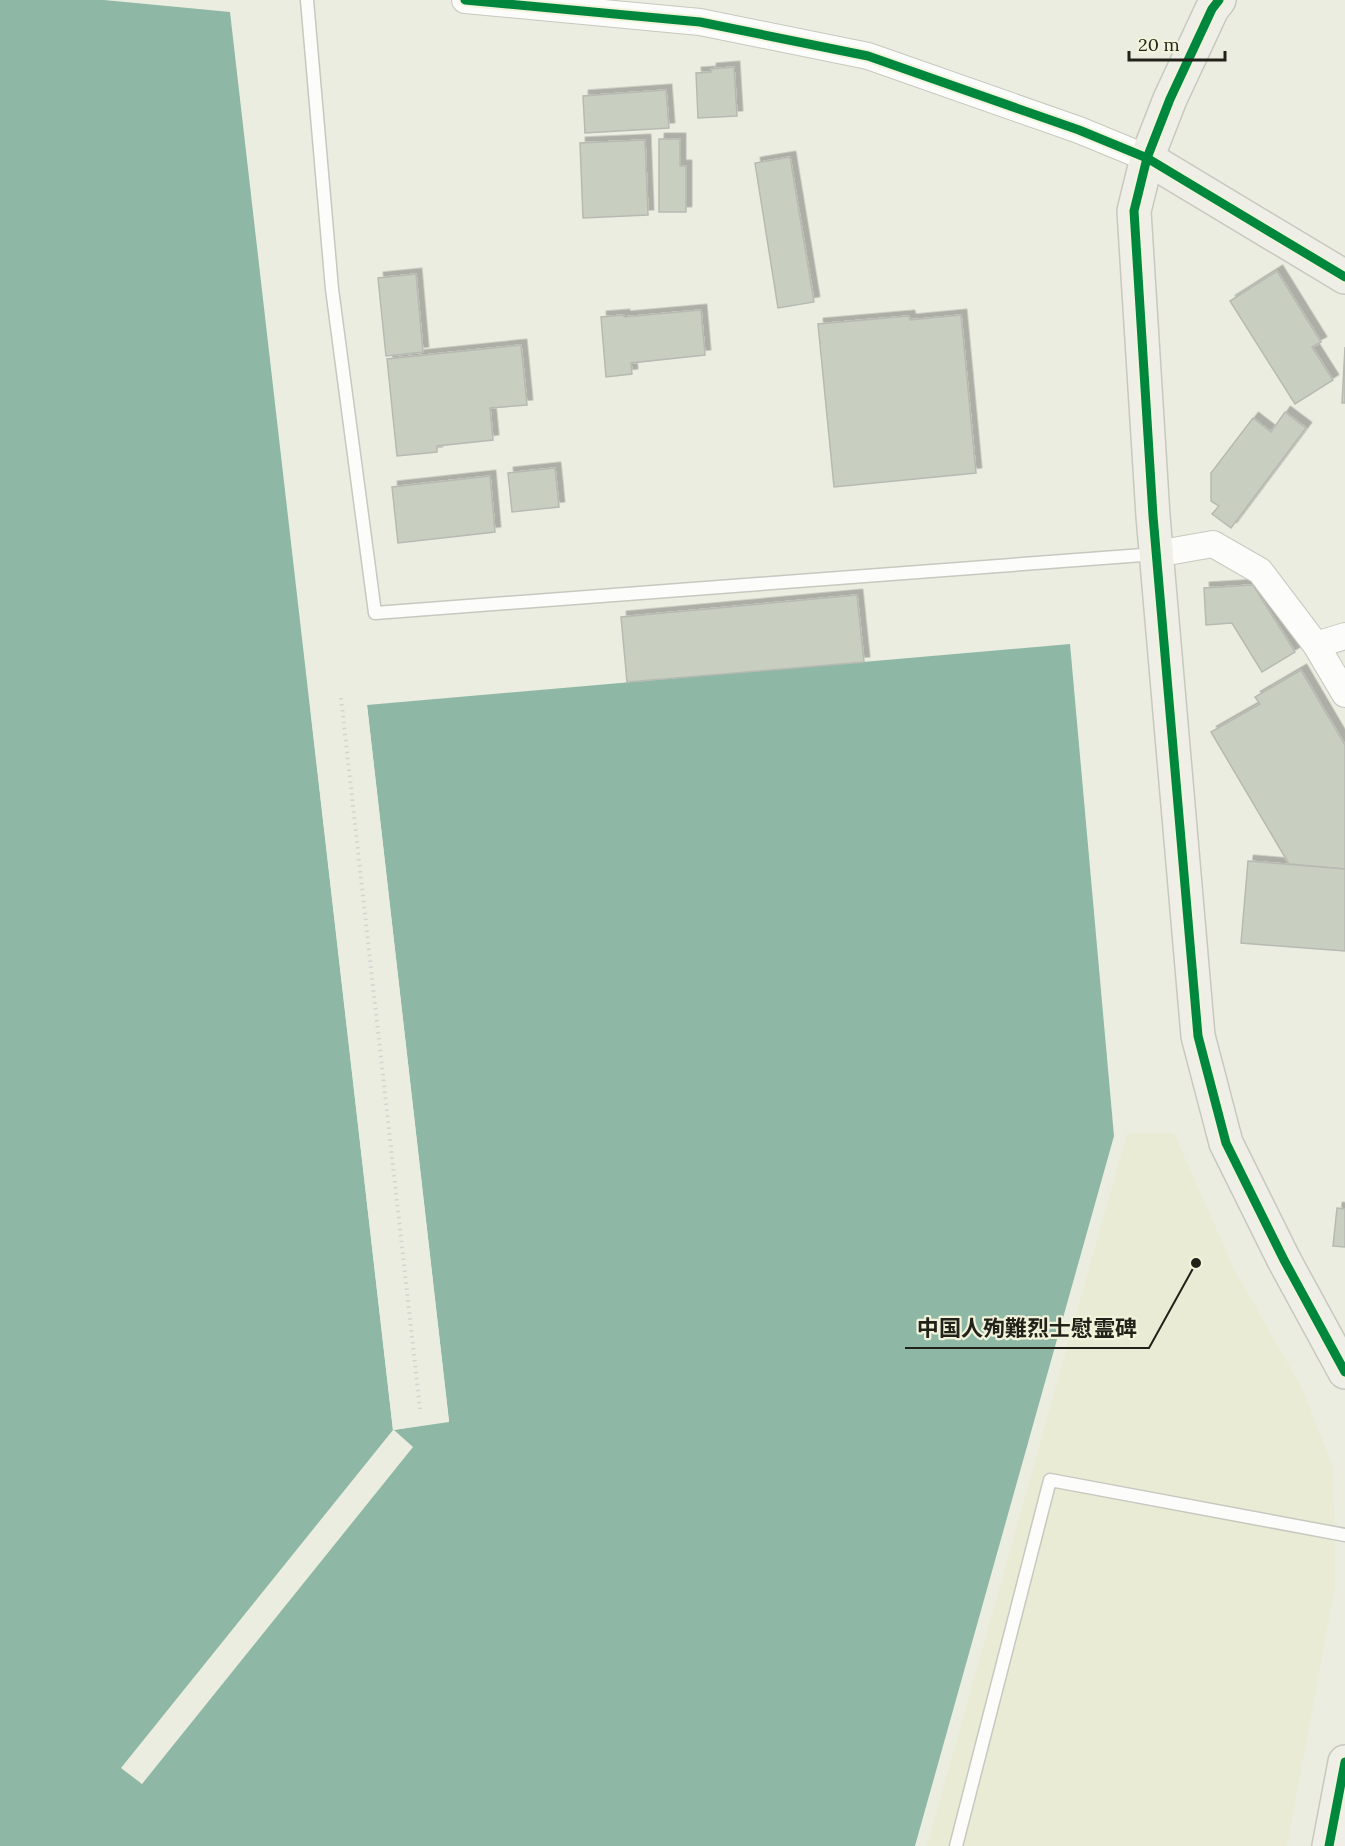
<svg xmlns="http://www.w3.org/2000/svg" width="1345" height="1846" viewBox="0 0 1345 1846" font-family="Lora,'Noto Sans JP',serif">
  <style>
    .built { fill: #e9ebd5 }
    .water { fill: #8eb8a5 }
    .pier { fill: #ecede1 }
    .building { fill: #c8cfc1; stroke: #b7bab2; stroke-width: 1.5; filter: url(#shadow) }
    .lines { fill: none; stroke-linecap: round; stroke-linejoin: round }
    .lane-casing { stroke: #c7c8bf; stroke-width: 15 }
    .street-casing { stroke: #c7c8bf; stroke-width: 28 }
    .secondary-casing { stroke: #c7c8bf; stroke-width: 36 }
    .path { stroke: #d3d4d0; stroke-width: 4; stroke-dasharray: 1.5 4.5; stroke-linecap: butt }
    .lane { stroke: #fcfcfa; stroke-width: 12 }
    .street { stroke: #fcfcfa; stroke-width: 26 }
    .secondary { stroke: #efeee7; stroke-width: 33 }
    .cycleway-casing { stroke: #f1f3db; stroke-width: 13 }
    .cycleway { stroke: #00873e; stroke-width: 9 }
    .leader { fill: none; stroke: #22221a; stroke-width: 2 }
    .callout-dot { fill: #22221a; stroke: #f1f3db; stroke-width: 2 }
    .callout-label { font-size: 22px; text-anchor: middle; font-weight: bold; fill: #22221a; stroke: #f1f3db; stroke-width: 4.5; stroke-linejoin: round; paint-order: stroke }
  </style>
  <defs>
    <filter id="shadow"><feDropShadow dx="5.5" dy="-5.5" stdDeviation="0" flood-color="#0004"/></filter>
  </defs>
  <rect width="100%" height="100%" fill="#ecede1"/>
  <path class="built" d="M1127,1133h47l60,136 69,121 31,79 1,118 -48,259h-360z"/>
  <path class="water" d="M0,0h104l126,12 163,1418 56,-9 -82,-716 703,-61 44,492 -199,710h-915z"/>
  <path class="pier" d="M310,705h3l82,722 50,-8 -81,-714h3l82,717 -55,8 19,17 -271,337 -21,-16 272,-338z"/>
  <g class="building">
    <path d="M734,67l3,49 -39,2 -2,-45 15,-1v-3z"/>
    <path d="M666,90l3,38 -84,5 -2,-37z"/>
    <path d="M659,139h21v27h6v46h-27z"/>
    <path d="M645,140l3,75 -65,3 -3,-75z"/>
    <path d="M790,157l24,145 -36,6 -23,-145z"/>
    <path d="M1277,271l44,71 -9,5 21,33 -38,24 -65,-103z"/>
    <path d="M416,274l7,78 -37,4 -8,-78z"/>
    <path d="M701,310l4,45 -74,8 1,11 -26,3 -5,-60 23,-2v2z"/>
    <path d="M961,315l15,158 -142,14 -16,-163 91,-8 1,4z"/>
    <path d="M521,345l6,60 -37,3 3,32 -56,6v6l-40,4 -10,-97z"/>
    <path d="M1345,347v56h-3z"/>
    <path d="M1285,412l21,16 -75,100 -19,-14 7,-8 -8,-5v-28l42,-55 18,14z"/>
    <path d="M555,468l4,39 -47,5 -4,-39z"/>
    <path d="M490,476l5,56 -97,11 -6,-56z"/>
    <path d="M1253,585l42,67 -33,20 -30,-49 -26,2 -2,-37z"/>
    <path d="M857,595l7,67 -237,20 -6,-65z"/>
    <path d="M1301,670l44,75v124l-56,-5 -78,-132 49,-28 -5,-7z"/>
    <path d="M1248,861l97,8v82l-104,-8z"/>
    <path d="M1337,1208l8,1v38l-12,-1z"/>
  </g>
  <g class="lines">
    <defs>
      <g id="lane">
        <path d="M307,0l25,289 43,324 781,-59"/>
        <path d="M956,1846l94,-366 295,55"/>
      </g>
      <g id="street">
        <path d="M465,0l235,22 168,34 211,74 68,28"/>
        <path d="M1156,554l57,-10 47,27 56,74 29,49"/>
        <path d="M1316,645l29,-9"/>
      </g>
      <g id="secondary">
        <path d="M1219,0l-7,9 -42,90 -23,59 -13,53 19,305 45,520 28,107 58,117 61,112"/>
        <path d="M1147,158l198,119"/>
        <path d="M1329,1846l16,-84"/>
      </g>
    </defs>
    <use href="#lane" class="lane-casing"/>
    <use href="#street" class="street-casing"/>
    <use href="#secondary" class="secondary-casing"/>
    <path class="path" d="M341,698l79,711"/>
    <use href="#lane" class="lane"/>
    <use href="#street" class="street"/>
    <use href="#secondary" class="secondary"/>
    <defs>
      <g id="cycleway">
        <path d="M465,0l235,22 168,34 211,74 68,28 198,119"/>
        <path d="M1219,0l-7,9 -42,90 -23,59 -13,53 19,305 45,520 28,107 58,117 61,112"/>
        <path d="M1329,1846l16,-84"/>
      </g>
    </defs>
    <use href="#cycleway" class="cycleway-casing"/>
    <use href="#cycleway" class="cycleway"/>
  </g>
  <path class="leader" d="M1196 1263L1149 1348H905"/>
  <circle class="callout-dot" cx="1196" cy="1263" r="6"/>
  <g class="callout-label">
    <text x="1027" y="1336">中国人殉難烈士慰霊碑</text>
  </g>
  <path d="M1129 51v9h96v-9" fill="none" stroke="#22221a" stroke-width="3"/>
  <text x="1138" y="51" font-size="18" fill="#22221a" stroke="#f1f3db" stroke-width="4.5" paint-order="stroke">20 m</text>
</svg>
